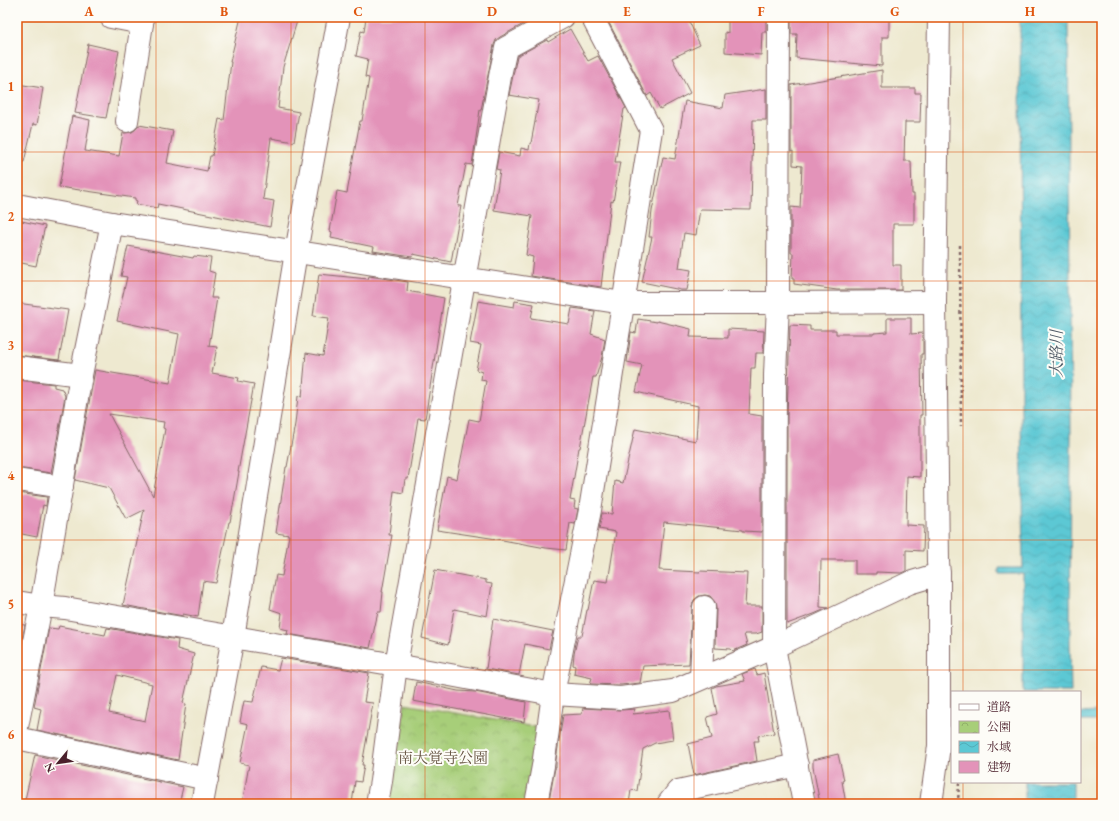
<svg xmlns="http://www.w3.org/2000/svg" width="1119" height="821" viewBox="0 0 1119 821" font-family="'EB Garamond','Noto Serif JP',serif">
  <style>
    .park { fill: url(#park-crowns); stroke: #787652 }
    .water { fill: url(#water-waves); stroke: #537480 }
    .building { fill: #e393b9; fill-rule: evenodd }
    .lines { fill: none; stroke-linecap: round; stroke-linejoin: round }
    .minor-casing { stroke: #836665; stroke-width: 24 }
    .path { stroke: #836665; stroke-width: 2.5; stroke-dasharray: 3 3; stroke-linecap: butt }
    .minor { stroke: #fff; stroke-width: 22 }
    .grid { fill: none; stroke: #e0560e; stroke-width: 1; stroke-opacity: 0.55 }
    .labels { text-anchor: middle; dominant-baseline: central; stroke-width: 4; stroke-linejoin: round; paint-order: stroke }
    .park-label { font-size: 15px; fill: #665442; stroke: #fdfcf7 }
    .water-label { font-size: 16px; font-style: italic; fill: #505a66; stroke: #fdfcf7 }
    .neatline { fill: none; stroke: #e0560e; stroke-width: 1.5 }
    .grid-label { font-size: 13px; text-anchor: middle; font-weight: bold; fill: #e0560e }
  </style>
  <defs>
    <pattern id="park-crowns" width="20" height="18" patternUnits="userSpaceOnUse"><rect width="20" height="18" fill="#a7ce79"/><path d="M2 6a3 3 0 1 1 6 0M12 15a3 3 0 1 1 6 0" fill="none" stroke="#91b069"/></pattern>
    <pattern id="water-waves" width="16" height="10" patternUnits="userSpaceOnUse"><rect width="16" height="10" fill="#5cc8d4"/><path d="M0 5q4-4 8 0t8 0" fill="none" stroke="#52abb6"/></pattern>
  </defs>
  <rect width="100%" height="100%" fill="#fdfcf7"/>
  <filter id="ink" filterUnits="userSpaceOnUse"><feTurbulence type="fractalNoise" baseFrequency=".025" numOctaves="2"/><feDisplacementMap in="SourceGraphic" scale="8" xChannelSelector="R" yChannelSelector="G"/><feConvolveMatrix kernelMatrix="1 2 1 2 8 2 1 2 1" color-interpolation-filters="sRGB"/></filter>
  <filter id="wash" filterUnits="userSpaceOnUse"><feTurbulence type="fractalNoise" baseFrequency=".012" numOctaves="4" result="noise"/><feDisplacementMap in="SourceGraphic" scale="16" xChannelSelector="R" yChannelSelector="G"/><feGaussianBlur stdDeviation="0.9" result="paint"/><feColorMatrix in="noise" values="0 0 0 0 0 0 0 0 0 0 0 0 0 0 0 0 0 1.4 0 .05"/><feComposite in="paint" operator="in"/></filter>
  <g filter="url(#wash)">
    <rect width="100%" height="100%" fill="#eee9d0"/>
    <path class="park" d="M405,704l135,24 -13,76h-140z"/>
    <g class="water">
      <path d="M1020,17h48l3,415 -1,211 1,49h-48v-118h-24v-6h24l-2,-154z"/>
      <path d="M1097,712l1,9h-18v-8z"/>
      <rect x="1025" y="782" width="48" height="22"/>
    </g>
    <g id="blocks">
      <g class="building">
        <path d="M241,17h43l13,4 -14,46 -5,41 21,4 -5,30 -23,-4 -8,61 11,2 -4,26 -112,-23 -1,4 -21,-4 1,-3 -2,-1v-2l-76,-11 13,-71 18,4 -5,31 34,5 4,-23h2l7,-1 4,-3 3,-4 34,6 -6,32 40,8 3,-15h2l7,-37 5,1 7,-58h-1z"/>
        <path d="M366,17h170l-36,20 -4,3 -2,5 -13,65h-1l-8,55 -6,-1 -8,42h3l-10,56 -38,-8 -1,3 -39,-6 1,-4 -43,-9 1,-6 -2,-1 7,-40 10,2 13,-72h2l7,-43 -4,-1 3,-18 -12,-3 5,-25 3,1z"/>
        <path d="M620,17h67l13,28 -28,13 18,35 -30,16 -9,-16 -4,3 -39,-75z"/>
        <path d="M728,17h38v15h-4l-1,23 -36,-3v-20l3,1z"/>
        <path d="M791,17h98v20h-7v29l-86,-8 1,-24h-6z"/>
        <path d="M570,29l18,32 10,-5 28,52 -2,1 -9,53h5l-7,40 -2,-1 -10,86 -70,-11 2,-19 -7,-2 6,-39 -38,-6 6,-40 -4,-1 3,-17 21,4 1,-8 8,2 1,-7h1l8,-43 -30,-5 8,-39 30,-16 1,2z"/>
        <path d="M88,44l31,7 -13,67 -31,-5z"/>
        <path d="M882,70v18h33v5h6l-1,29h-15l-1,39h7l1,33h2v30h-21v41h8v25h-64l-43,-6v-5h-2l1,-26h-2v-46l9,1 2,-42 -9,-1v-14l-2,1v-67z"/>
        <path d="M17,84l26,4 -6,37 -4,-1 -9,38 -7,-1z"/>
        <path d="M766,89v31h-13l-2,90 -51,-1 -4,26 -12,-2 -5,35 12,2 -4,20h-6l-39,-8 10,-45h-3l3,-26 11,-54 12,2 10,-58 38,7 2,-13z"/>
        <path d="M17,220l28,6 -9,40 -19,-4z"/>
        <path d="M128,246l65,12 1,-2 17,2 -2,13 6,2 -4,25h6l-8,48 8,1 -5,26 27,5 -1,3 16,3 -16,88h1l-5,29 -4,21h-1l-13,61 -13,-2 -5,36 -15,-3v2l-60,-11 21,-95 -18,9 -17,-31 -34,-8 20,-110 75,13 9,-49 -62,-13 10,-44 -6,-1zM109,414l55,8 -1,6 2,1 -12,67z"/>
        <path d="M319,274l49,5 1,-3 39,6 -1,9 37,7 -19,121 -7,-1 -10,61h-3l-2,14 -9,-2 -5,44h3l-10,57h1l-2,20h-3l-8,36 -83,-14 1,-4 -8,-2 2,-15 -12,-4 6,-34 6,1 7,-41 -13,-2 10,-66h1l8,-43 3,-28 4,1 4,-44 17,3 6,-38 -16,-2z"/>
        <path d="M478,301l36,6 1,-6 19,3 -3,14 38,6 3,-16 23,3 -4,23 14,5 -3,18 -6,20h-3l-13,71h-1l-9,52 5,1 -1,7 4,1 -3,15 -5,-1 -4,27 -20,-2 -49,-9 -60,-9 10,-54 10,3 12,-60 10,2 7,-40 -5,-1 1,-8 -6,-2 5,-25 -11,-2z"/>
        <path d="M17,303l51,7 -9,50 -42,-5z"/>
        <path d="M887,318h24v16l12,-1v21h-2l1,61h-2v62l-13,-1 -1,49 18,1 -1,25 -17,-1v21l-5,2 -25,-1v2h-21v-14h-34l-1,47 8,1 -14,6 -27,10v-207l3,-92 20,1v4h26v4h38v-1l13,-1z"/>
        <path d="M638,319l19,3v-1l34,8 -1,8 38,1v-9l36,2 -1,22h-7l-1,15h-4l-2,46 13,2v116l-19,-1v-1l-79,-8 -5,48 41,2v-1l47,2 -2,33h17v26l-6,2h-12l3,11 -14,6 -2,-2 -16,-1 1,-40 -1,-6 -5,-6 -5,-1 -6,1 -5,4 -2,6 -3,58 -46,2 -3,17 -19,2 -31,-1 2,-6 -18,-4 1,-8 -2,-1 1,-11 4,-18h4l5,-26h1l6,-30 14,2 8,-50 -17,-3 3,-16 10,1 3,-33 8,2 12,-54 61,12 2,-35 -62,-14 6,-27 -15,-3 4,-30 5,1z"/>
        <path d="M17,380l37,4v3l8,2 3,7 -14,77 -34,-5z"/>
        <path d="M17,493l30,4 -1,9 -3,-1 -6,32 -20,-4z"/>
        <path d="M435,570l51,10v3l6,1 -5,32 -33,-7 -6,36 -26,-7z"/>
        <path d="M493,619l60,12 -4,18 -24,-5 -6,31 -33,-6z"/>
        <path d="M17,624l8,1 -8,38z"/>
        <path d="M59,626l46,9 2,-7 71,12 -1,9 17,5 -11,49 3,1 -8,56 -141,-30 4,-21 -7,-2 15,-79 9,1zM117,675l35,9 -7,37 -36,-8z"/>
        <path d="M281,658l88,15 -5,29 9,1 -11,62h2l-3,17 -6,-1 -3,23h-110l7,-39 -9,-2 8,-39 -8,-2 4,-21 9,1 8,-35 17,3z"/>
        <path d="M755,669l2,6 7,-2 10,60 -16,3 1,5h-5l3,20 -63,14 -6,-31 24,-6 -5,-21 10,-3 -5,-26 4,-2 29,-5 -3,-7z"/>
        <path d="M416,682l42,9 17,1 51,10 -2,20 -111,-21z"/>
        <path d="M583,708l37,2 15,-1 -2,5 36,-4 4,30 -18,3 -12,6 -6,42 -6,-1 -2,14h-64l-16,-3 6,-33h1v-8l7,-45 19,-1z"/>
        <path d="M838,754l6,26 -2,1 4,23h-26l-7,-37v-7z"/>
        <path d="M35,755l148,32 -4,17h-155z"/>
      </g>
    </g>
  </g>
  <g filter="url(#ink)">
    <use href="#blocks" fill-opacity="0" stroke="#836665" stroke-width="1"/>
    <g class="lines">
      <defs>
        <g id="minor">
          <path d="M111,17l31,6"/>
          <path d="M779,17l-1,286 -3,72 -1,272 30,157"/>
          <path d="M127,121l16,-104"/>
          <path d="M17,205l95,18 511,80h155l157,-1"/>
          <path d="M17,367l64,8"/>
          <path d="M17,480l45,7"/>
          <path d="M17,602l24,4 24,2 331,57 157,29 68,4 52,-7 101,-44 135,-64 30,-9"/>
          <path d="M701,678l3,-71"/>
          <path d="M17,727l24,-121 40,-231 31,-152"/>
          <path d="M17,738l190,41"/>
          <path d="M202,804l31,-167 63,-385 43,-235"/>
          <path d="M377,804l4,-23 15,-116 105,-594 5,-23 57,-31"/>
          <path d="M536,804l7,-38 10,-72 37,-184 61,-380 -59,-113"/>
          <path d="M668,804l10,-13 119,-26"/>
          <path d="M931,804l8,-58v-172l-1,-12 -3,-260 4,-285"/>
        </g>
      </defs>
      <use href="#minor" class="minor-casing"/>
      <g class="path">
        <path d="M960,245l1,181"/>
        <path d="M958,804l1,-22"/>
      </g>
      <use href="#minor" class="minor"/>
    </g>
  </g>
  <path class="grid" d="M156,17v787M291,17v787M425,17v787M560,17v787M694,17v787M828,17v787M963,17v675M17,152h1085M17,281h1085M17,410h1085M17,540h1085M17,670h1085M963,782v22"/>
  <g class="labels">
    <g class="park-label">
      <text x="443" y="757">南大覚寺公園</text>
    </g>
    <g class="water-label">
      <text transform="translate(1056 354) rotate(-90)">大路川</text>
    </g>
  </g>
  <rect width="1119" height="821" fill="none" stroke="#fdfcf7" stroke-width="44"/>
  <rect x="951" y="691" width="130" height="92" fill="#fdfcf7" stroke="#b5a4a5"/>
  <rect x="959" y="704" width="20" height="6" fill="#ffffff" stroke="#b5a4a5"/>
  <text x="987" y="711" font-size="12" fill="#4a1f2b">道路</text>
  <rect x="959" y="721" width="20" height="12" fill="url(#park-crowns)" stroke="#b5a4a5"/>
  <text x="987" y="731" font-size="12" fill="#4a1f2b">公園</text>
  <rect x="959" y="741" width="20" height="12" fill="url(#water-waves)" stroke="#b5a4a5"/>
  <text x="987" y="751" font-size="12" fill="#4a1f2b">水域</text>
  <rect x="959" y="761" width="20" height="12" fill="#e393b9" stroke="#b5a4a5"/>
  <text x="987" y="771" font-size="12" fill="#4a1f2b">建物</text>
  <g transform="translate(58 763) rotate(241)" stroke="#fdfcf7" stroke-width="3" paint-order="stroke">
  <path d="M0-3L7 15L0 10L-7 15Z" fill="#4a1f2b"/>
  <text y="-6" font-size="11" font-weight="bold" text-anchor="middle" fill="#4a1f2b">N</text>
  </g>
  <rect x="22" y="22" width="1075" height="777" class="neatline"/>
  <g class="grid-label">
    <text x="89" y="16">A</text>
    <text x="224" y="16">B</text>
    <text x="358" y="16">C</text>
    <text x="492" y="16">D</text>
    <text x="627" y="16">E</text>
    <text x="761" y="16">F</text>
    <text x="895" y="16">G</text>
    <text x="1030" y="16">H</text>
    <text x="11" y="91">1</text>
    <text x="11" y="221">2</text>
    <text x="11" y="350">3</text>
    <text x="11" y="480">4</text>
    <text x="11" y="609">5</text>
    <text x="11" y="739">6</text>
  </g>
</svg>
